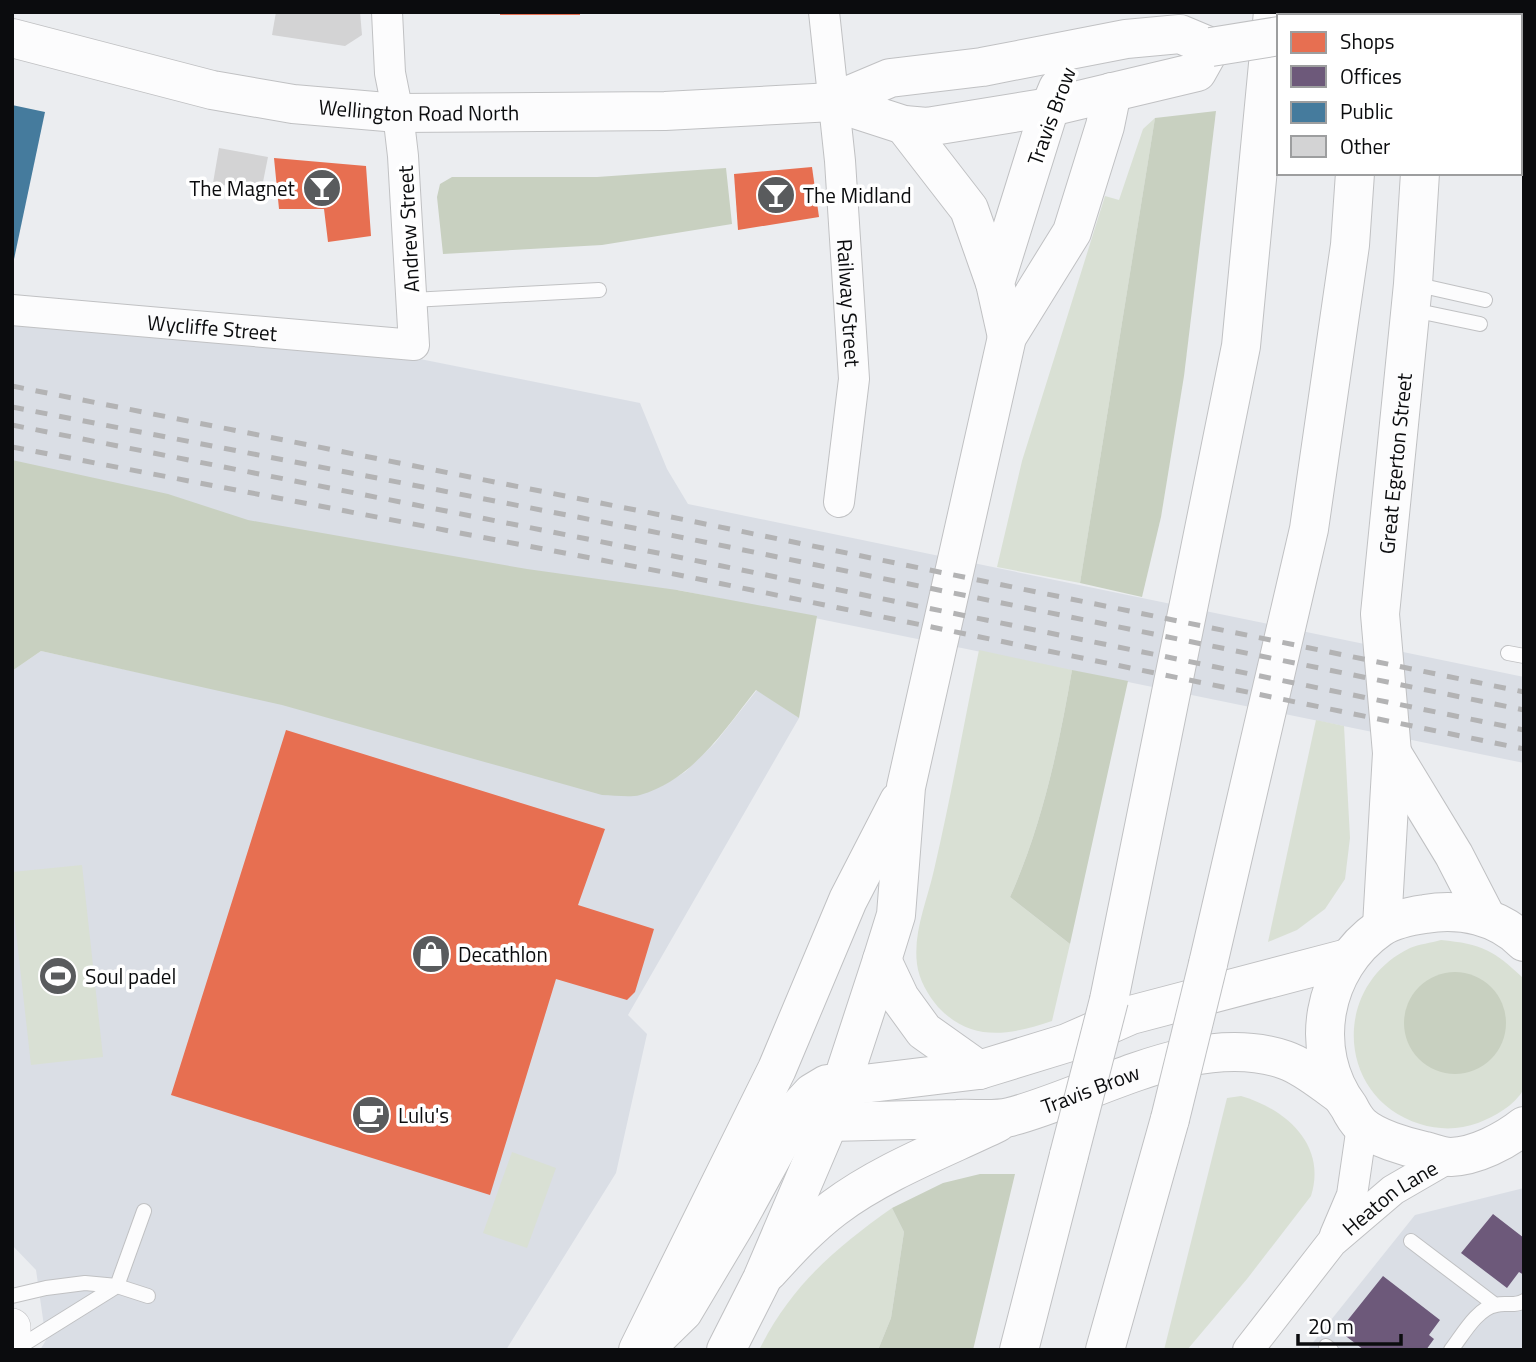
<svg xmlns="http://www.w3.org/2000/svg" width="1536" height="1362" viewBox="0 0 1536 1362" font-family="'Titillium Web',sans-serif">
  <style>
    .built { fill: #dadee5 }
    .green { fill: #d9e0d4 }
    .forest { fill: #c8d0c0 }
    .shops { fill: #e76f51 }
    .offices { fill: #6d597a }
    .public { fill: #457b9d }
    .building { fill: #d3d3d4 }
    .lines { fill: none; stroke-linecap: round; stroke-linejoin: round }
    .service-casing { stroke: #c0c1c3; stroke-width: 16 }
    .minor-casing { stroke: #c0c1c3; stroke-width: 32 }
    .tertiary-casing { stroke: #c0c1c3; stroke-width: 38 }
    .primary-casing { stroke: #c0c1c3; stroke-width: 40 }
    .trunk-casing { stroke: #c0c1c3; stroke-width: 40 }
    .motorway-casing { stroke: #c0c1c3; stroke-width: 40 }
    .service { stroke: #fcfcfd; stroke-width: 14 }
    .minor { stroke: #fcfcfd; stroke-width: 30 }
    .tertiary { stroke: #fcfcfd; stroke-width: 37 }
    .primary { stroke: #fcfcfd; stroke-width: 38 }
    .trunk { stroke: #fcfcfd; stroke-width: 38 }
    .motorway { stroke: #fcfcfd; stroke-width: 38 }
    .rail { stroke: #b3b3b4; stroke-width: 5; stroke-dasharray: 12 12; stroke-linecap: butt }
    .trunk-bridge-casing { stroke: #c0c1c3; stroke-width: 40; stroke-linecap: butt }
    .motorway-bridge-casing { stroke: #c0c1c3; stroke-width: 40; stroke-linecap: butt }
    .trunk-bridge { stroke: #fcfcfd; stroke-width: 38 }
    .motorway-bridge { stroke: #fcfcfd; stroke-width: 38 }
    .labels { text-anchor: middle; dominant-baseline: central; stroke-width: 7; stroke-linejoin: round; paint-order: stroke }
    .street-label { font-size: 21px; fill: #0b0c0e; stroke: #fff }
    .poi-label { font-size: 21px; fill: #0b0c0e; stroke: #fff; text-anchor: start }
  </style>
  <rect width="100%" height="100%" fill="#ebedf0"/>
  <g class="built">
    <path d="M12,315l363,35 265,53 27,66 21,35 836,173v86l-846,-173 -21,36 -645,-158z"/>
    <path d="M41,651l619,136 25,-15 30,-29 42,-53 42,28 -171,297 19,19 -31,139 -110,177h-466l6,-10 -10,-70 -24,-25v-574z"/>
    <path d="M1524,1188v162h-217l108,-135z"/>
  </g>
  <g class="green">
    <path d="M1155,118l-75,465 -83,-16 25,-106 83,-265 14,4 24,-71z"/>
    <path d="M979,650l93,20c-13,76 -30,156 -62,227l60,47 -18,77c-42,14 -80,22 -114,-14 -10,-12 -19,-27 -21,-43 -4,-32 10,-63 17,-94 17,-73 30,-147 45,-220z"/>
    <path d="M1316,720l28,6 6,112 -5,41 -20,30 -28,21 -29,12z"/>
    <path d="M82,865l21,192 -72,8 -19,-169v-24z"/>
    <path d="M1441,940c41,4 53,10 83,39v110c-10,17 -29,27 -46,34 -19,7 -39,7 -58,1 -84,-26 -89,-138 -10,-176 9,-4 21,-5 31,-8z"/>
    <path d="M1241,1096c45,13 86,49 70,100l-64,83 -60,71h-23l63,-252z"/>
    <path d="M512,1152l44,16 -29,80 -44,-15z"/>
    <path d="M892,1208l12,24 -13,86 -13,32h-119c32,-64 75,-101 133,-142z"/>
  </g>
  <g class="forest">
    <path d="M1216,111l-32,265 -23,141 -19,80 -62,-14 75,-465z"/>
    <path d="M726,168l6,56 -130,21 -159,9 -6,-57 3,-13 12,-7h145z"/>
    <path d="M12,460l156,34 80,26 279,49 150,21 140,26 -18,102 -43,-28c-32,40 -63,90 -116,105 -11,3 -26,0 -38,0l-320,-90 -241,-54 -29,20z"/>
    <path d="M1072,670l56,11 -58,263 -60,-47c32,-71 49,-151 62,-227z"/>
    <circle cx="1455" cy="1023" r="51"/>
    <path d="M980,1174h35l-42,176h-95l13,-32 13,-86 -12,-24 51,-25z"/>
  </g>
  <g class="shops">
    <rect x="500" y="12" width="80" height="3"/>
    <path d="M274,158l92,8 5,70 -43,6 -4,-33h-45z"/>
    <path d="M812,167l7,50 -81,13 -4,-56z"/>
    <path d="M286,730l319,99 -27,76 76,24 -19,63 -8,8 -71,-21 -66,216 -319,-100z"/>
  </g>
  <g class="offices">
    <path d="M1493,1214l31,24v37l-5,-3 -12,16 -46,-35z"/>
    <path d="M1383,1276l57,44 -11,15 5,4 -8,11h-62l-25,-19z"/>
  </g>
  <path class="public" d="M12,105l33,7 -32,152h-1z"/>
  <g class="building">
    <path d="M276,12h84l2,23 -17,11 -73,-11z"/>
    <path d="M219,148l49,9 -7,35 -48,-9z"/>
  </g>
  <g class="lines">
    <defs>
      <g id="service">
        <path d="M1414,284l71,16"/>
        <path d="M412,300l187,-10"/>
        <path d="M1413,310l67,14"/>
        <path d="M1508,653l16,3"/>
        <path d="M1411,1241l83,63"/>
        <path d="M12,1296l34,-8 39,-5 32,3 27,-75"/>
        <path d="M1326,1346l5,4"/>
        <path d="M16,1349l101,-63 31,10"/>
        <path d="M1451,1350c11,-14 26,-42 45,-45 10,-3 18,2 28,-4"/>
      </g>
      <g id="minor">
        <path id="s1" d="M824,12l16,149 14,218 -15,123"/>
        <path id="s2" d="M12,310l402,35 -11,-189 -5,-43 -8,-40 -3,-61"/>
        <path d="M1335,1235l17,-40 10,-69"/>
        <path id="s3" d="M1248,1350l84,-108 61,-52 57,-33"/>
      </g>
      <path id="tertiary" d="M12,1327v15"/>
      <g id="primary">
        <path d="M1392,753l62,102 32,62"/>
        <path id="s4" d="M1382,926l10,-173 -12,-139 33,-330 7,-111"/>
        <path d="M1524,942c-26,-26 -63,-34 -99,-28 -14,2 -33,6 -45,14 -58,40 -73,123 -31,179 3,6 7,13 12,18 14,13 45,22 64,26 8,2 17,6 26,6 25,-1 54,-16 73,-31"/>
        <path d="M882,960l18,38 24,33 55,39"/>
        <path id="s5" d="M803,1109l10,8 16,5c43,-1 85,-2 128,-3 16,-1 37,2 53,-2 84,-22 186,-88 275,-57 20,7 37,22 54,34"/>
        <path d="M768,1272c21,-23 41,-45 66,-64 48,-36 109,-59 163,-85"/>
        <path d="M644,1350l39,-38 53,-89 64,-117 12,-13 15,-9h36l116,-14 88,-27 64,-28 217,-57"/>
      </g>
      <g id="trunk">
        <path d="M1399,16l21,-4"/>
        <path id="s6" d="M12,38l200,52 81,14 105,9 267,-2 168,-9 57,-24 92,-11 144,-28 54,-5 31,13 -14,25 -147,35 -123,20 -23,-2 -71,-23"/>
        <path d="M904,125l65,84 26,74"/>
        <path d="M1007,337l-12,-54 55,-176 8,-19"/>
        <path d="M638,1350l139,-281 71,-169 51,-99"/>
        <path d="M726,1350l36,-71 67,-157 53,-162 14,-45 10,-128 101,-450 65,-105 33,-106 7,-34"/>
      </g>
      <g id="motorway">
        <path d="M1365,16l1,-4"/>
        <path d="M1208,964l101,-435 41,-284 5,-72"/>
        <path d="M1109,1000l132,-654 32,-334"/>
        <path d="M1019,1350l50,-195"/>
        <path d="M1105,1350l65,-231"/>
      </g>
    </defs>
    <use href="#service" class="service-casing"/>
    <use href="#minor" class="minor-casing"/>
    <use href="#tertiary" class="tertiary-casing"/>
    <use href="#primary" class="primary-casing"/>
    <use href="#trunk" class="trunk-casing"/>
    <use href="#motorway" class="motorway-casing"/>
    <use href="#service" class="service"/>
    <use href="#minor" class="minor"/>
    <use href="#tertiary" class="tertiary"/>
    <use href="#primary" class="primary"/>
    <use href="#trunk" class="trunk"/>
    <use href="#motorway" class="motorway"/>
    <g class="rail">
      <path d="M12,386l674,134 838,172"/>
      <path d="M12,407l673,131 839,172"/>
      <path d="M12,425l671,133 841,172"/>
      <path d="M12,447l667,128 845,174"/>
    </g>
    <defs>
      <path id="trunk-bridge" d="M1211,47l68,-11"/>
      <g id="motorway-bridge">
        <path d="M1170,1119l38,-155"/>
        <path d="M1069,1155l40,-155"/>
      </g>
    </defs>
    <use href="#trunk-bridge" class="trunk-bridge-casing"/>
    <use href="#motorway-bridge" class="motorway-bridge-casing"/>
    <use href="#trunk-bridge" class="trunk-bridge"/>
    <use href="#motorway-bridge" class="motorway-bridge"/>
  </g>
  <defs>
    <symbol id="bar-disc" viewBox="-11 -11 22 22"><circle r="9.5" fill="#595b5d" stroke="#fff"/><path d="M-6-5H6L.8 .8V4.5H3.5V6h-7V4.5H-.8V.8Z" fill="#fff"/></symbol>
    <symbol id="shop-disc" viewBox="-11 -11 22 22"><circle r="9.5" fill="#595b5d" stroke="#fff"/><path d="M-5-2.5h2.3a2.7 3.5 0 0 1 5.4 0H5L5.5 6h-11ZM-1.5-2.5h3a1.5 2.3 0 0 0-3 0Z" fill="#fff"/></symbol>
    <symbol id="stadium-disc" viewBox="-11 -11 22 22"><circle r="9.5" fill="#595b5d" stroke="#fff"/><path d="M0-5a6.5 5 0 1 0 0 10a6.5 5 0 1 0 0-10ZM-3.5-1.8h7v3.6h-7Z" fill="#fff"/></symbol>
    <symbol id="cafe-disc" viewBox="-11 -11 22 22"><circle r="9.5" fill="#595b5d" stroke="#fff"/><path d="M-5.5-4.5H6V0H3Q3 3.5 0 3.5H-2.5Q-5.5 3.5-5.5 0ZM3-3.2v2h1.7v-2ZM-6 4.5H4V6H-6Z" fill="#fff"/></symbol>
  </defs>
  <g fill-rule="evenodd">
    <use href="#bar-disc" x="300" y="166" width="44" height="44"/>
    <use href="#bar-disc" x="754" y="173" width="44" height="44"/>
    <use href="#shop-disc" x="409" y="932" width="44" height="44"/>
    <use href="#stadium-disc" x="36" y="954" width="44" height="44"/>
    <use href="#cafe-disc" x="349" y="1093" width="44" height="44"/>
  </g>
  <g class="labels">
    <g class="street-label">
      <text stroke="none"><textPath href="#s6" startOffset="415">Wellington Road North</textPath></text>
      <text transform="translate(1051 116) rotate(-70)">Travis Brow</text>
      <text transform="translate(408 229) rotate(-93)">Andrew Street</text>
      <text stroke="none"><textPath href="#s1" startOffset="292">Railway Street</textPath></text>
      <text stroke="none"><textPath href="#s2" startOffset="201">Wycliffe Street</textPath></text>
      <text stroke="none"><textPath href="#s4" startOffset="464">Great Egerton Street</textPath></text>
      <text stroke="none"><textPath href="#s5" startOffset="296">Travis Brow</textPath></text>
      <text stroke="none"><textPath href="#s3" startOffset="210">Heaton Lane</textPath></text>
    </g>
    <g class="poi-label">
      <text x="295" y="188" text-anchor="end">The Magnet</text>
      <text x="803" y="195">The Midland</text>
      <text x="458" y="954">Decathlon</text>
      <text x="85" y="976">Soul padel</text>
      <text x="398" y="1115">Lulu's</text>
    </g>
  </g>
  <rect width="1536" height="1362" fill="none" stroke="#0b0c0e" stroke-width="28"/>
  <rect x="1277" y="14" width="245" height="161" fill="#ffffff" stroke="#9d9e9f" stroke-width="2"/>
  <rect x="1291" y="32" width="35" height="21" fill="#e76f51" stroke="#9d9e9f" stroke-width="2"/>
  <text x="1340" y="49" font-size="21" fill="#0b0c0e">Shops</text>
  <rect x="1291" y="66" width="35" height="21" fill="#6d597a" stroke="#9d9e9f" stroke-width="2"/>
  <text x="1340" y="84" font-size="21" fill="#0b0c0e">Offices</text>
  <rect x="1291" y="102" width="35" height="21" fill="#457b9d" stroke="#9d9e9f" stroke-width="2"/>
  <text x="1340" y="119" font-size="21" fill="#0b0c0e">Public</text>
  <rect x="1291" y="136" width="35" height="21" fill="#d3d3d4" stroke="#9d9e9f" stroke-width="2"/>
  <text x="1340" y="154" font-size="21" fill="#0b0c0e">Other</text>
  <path d="M1298 1334v10h103v-10" fill="none" stroke="#0b0c0e" stroke-width="3.5"/>
  <text x="1308" y="1334" font-size="21" fill="#0b0c0e" stroke="#ffffff" stroke-width="5" paint-order="stroke">20 m</text>
</svg>
